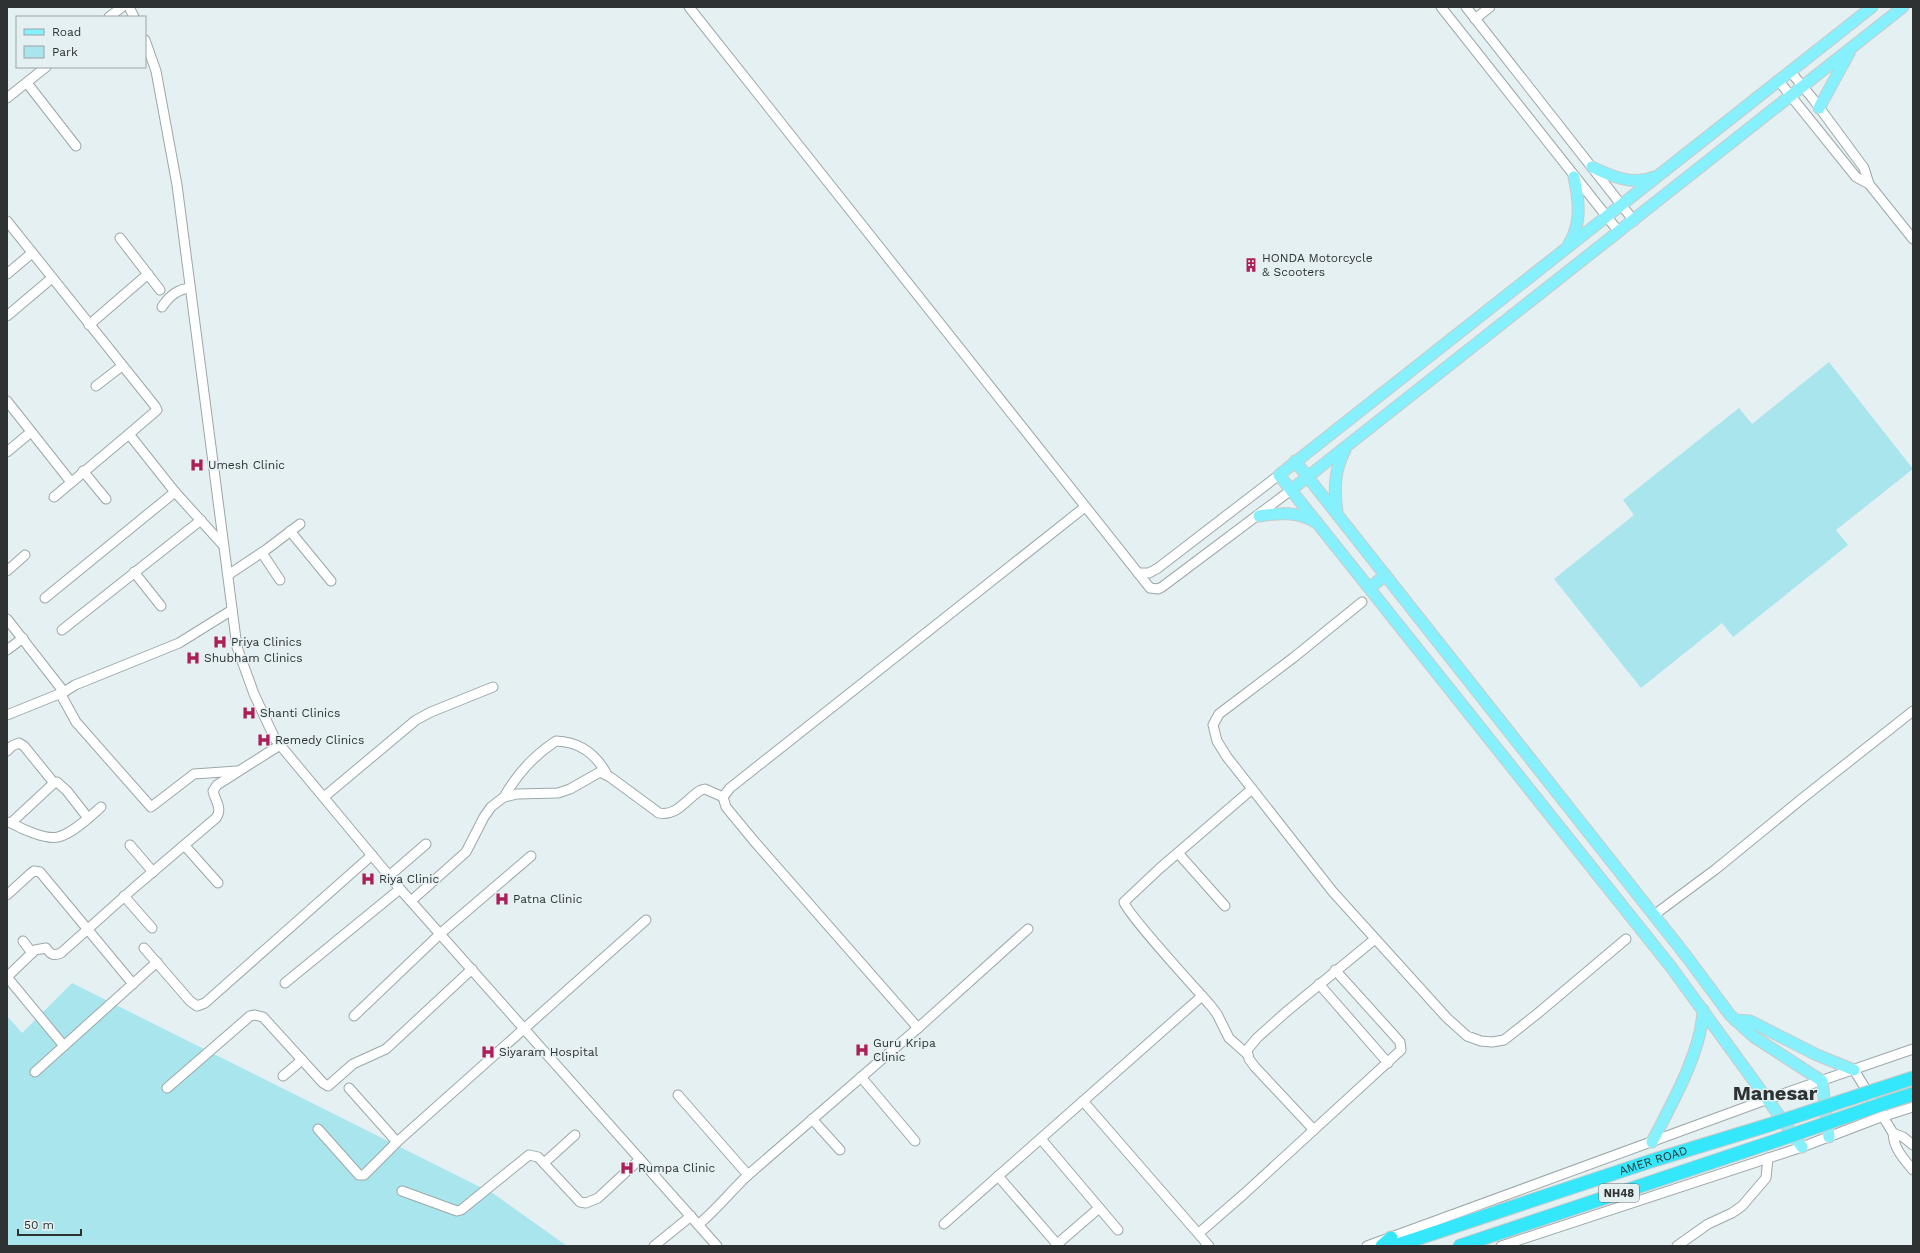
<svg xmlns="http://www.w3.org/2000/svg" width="1920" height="1253" viewBox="0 0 1920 1253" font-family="'Work Sans',sans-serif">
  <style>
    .green { fill: #a9e5ec }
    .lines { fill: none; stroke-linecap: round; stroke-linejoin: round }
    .minor-casing { stroke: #9ca7a8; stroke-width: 11 }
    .major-casing { stroke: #c9caca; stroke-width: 13 }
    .highway-casing { stroke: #c9caca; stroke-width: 15 }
    .minor { stroke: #fff; stroke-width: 9 }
    .major { stroke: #86f1fc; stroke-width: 11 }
    .highway { stroke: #35e7fa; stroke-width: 13 }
    .highway-bridge-casing { stroke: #c9caca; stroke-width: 15; stroke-linecap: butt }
    .highway-bridge { stroke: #35e7fa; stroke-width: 13 }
    .labels { text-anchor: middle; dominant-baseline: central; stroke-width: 3; stroke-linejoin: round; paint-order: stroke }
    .shield { fill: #e5f0f2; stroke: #656b6c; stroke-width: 1 }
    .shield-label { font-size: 11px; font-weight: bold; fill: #2e3233 }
    .poi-label { font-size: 12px; fill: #2e3233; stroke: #e5f0f2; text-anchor: start }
    .street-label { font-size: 12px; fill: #2e3233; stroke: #e5f0f2 }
    .town-label { font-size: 20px; font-weight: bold; fill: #2e3233; stroke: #e5f0f2 }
  </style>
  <rect width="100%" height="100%" fill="#e5f0f2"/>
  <g class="green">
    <path d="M1829,362l84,107 -77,61 12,15 -115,92 -11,-14 -81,65 -87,-109 80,-64 -11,-15 116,-92 13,16z"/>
    <path d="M72,983l422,211 73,52h-560v-230l15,17z"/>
  </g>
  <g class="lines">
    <defs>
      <g id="minor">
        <path d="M129,7l5,10"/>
        <path d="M689,7l461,581 8,1 4,-2 129,-97"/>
        <path d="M1441,7l178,225"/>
        <path d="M1466,7l168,214"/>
        <path d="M109,17l13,-10"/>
        <path d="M1475,19l15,-12"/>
        <path d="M145,40l11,31 21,114 60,462 17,47 21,45 125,150 317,357"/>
        <path d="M1790,71l23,28 51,69 5,16 44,55"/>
        <path d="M1778,80l78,97 13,7"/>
        <path d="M27,83l49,63"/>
        <path d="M7,98l39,-31"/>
        <path d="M7,221l148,185 2,4 -28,24 46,58 48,53"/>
        <path d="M120,238l40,52"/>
        <path d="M7,274l25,-21"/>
        <path d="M162,307c7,-11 15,-18 28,-19"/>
        <path d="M7,316l45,-38"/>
        <path d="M89,325l59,-51"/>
        <path d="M96,386l26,-20"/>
        <path d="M7,401l64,81"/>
        <path d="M7,452l24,-20"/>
        <path d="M83,471l23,28"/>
        <path d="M54,497l75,-63"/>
        <path d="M290,531l41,50"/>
        <path d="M262,553l18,27"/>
        <path d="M7,571l18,-16"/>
        <path d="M134,572l27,34"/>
        <path d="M1138,573h11l9,-5 121,-93"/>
        <path d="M228,575l39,-26 33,-25"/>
        <path d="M45,598l130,-106"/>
        <path d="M1362,602l-69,56 -74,56 -6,11 4,16 10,16 106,135 114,126 20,18 14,5 11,1 12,-2 33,-26 89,-75"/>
        <path d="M7,619l57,73 11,-7 104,-42 53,-33"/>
        <path d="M62,630l139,-110"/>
        <path d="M7,650l16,-12"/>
        <path d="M60,693l16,29 75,85 43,-33 43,-3"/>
        <path d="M7,715l57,-23"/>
        <path d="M7,751l5,-5 7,-3 5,3 30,37"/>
        <path d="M324,797l92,-77 15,-8 62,-25"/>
        <path d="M504,797c13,-23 29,-41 52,-56 24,1 39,12 50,32"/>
        <path d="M7,822l4,1 43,-40 3,-1 10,9 21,27"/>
        <path d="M11,823c11,6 35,17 47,14 14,-3 33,-21 43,-30"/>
        <path d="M130,845l23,27"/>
        <path d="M185,846l33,37"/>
        <path d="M1178,853l47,53"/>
        <path d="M389,876l37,-32"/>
        <path d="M7,895l23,-21 4,-3 6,1 93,112"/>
        <path d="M124,896l28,32"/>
        <path d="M411,901l55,-49 18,-35 7,-10 13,-10 13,-3 41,-1 12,-4 30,-17 10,5 49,36c18,4 28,-15 42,-23l4,-1 18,8"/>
        <path d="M1654,915l62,-46 88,-72 109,-86"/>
        <path d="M23,941l9,12"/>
        <path d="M144,948l46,53 7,5 8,-3 167,-148"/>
        <path d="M7,977l28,-27 11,-2c5,7 8,8 15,5l74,-66 81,-69c7,-10 -1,-17 -3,-27l4,-6 63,-40"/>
        <path d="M7,977l57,69"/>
        <path d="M285,983l115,-94"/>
        <path d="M1319,984l69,79"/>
        <path d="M354,1016l87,-83 90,-77"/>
        <path d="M918,1028l-164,-187 -28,-34 -3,-10 7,-9 355,-281"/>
        <path d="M1247,1054l-18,-16 -12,-24 -6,-8c-13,-15 -84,-92 -87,-104l35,-33 93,-80"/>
        <path d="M1854,1070l39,63c1,16 10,25 20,37"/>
        <path d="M35,1072l122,-110"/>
        <path d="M283,1076l19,-16"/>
        <path d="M861,1077l54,64"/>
        <path d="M167,1088l83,-72 5,-1 8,2 60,66 5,3 25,-22 33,-15 86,-80"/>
        <path d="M349,1088l48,54"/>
        <path d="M678,1095l70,80"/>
        <path d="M1083,1101l126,145"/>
        <path d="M812,1119l28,31"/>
        <path d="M318,1129l41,46h5l33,-33 249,-222"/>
        <path d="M1314,1130l-59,-63 -6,-8 -2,-9 10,-12 29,-26 89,-73"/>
        <path d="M1893,1133l10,4 10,8"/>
        <path d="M1041,1139l77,91"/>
        <path d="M544,1163l31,-28"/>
        <path d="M998,1176l59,68"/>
        <path d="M402,1191l55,20 4,-1 68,-55 9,2 42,45 6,1 12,-5 42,-39"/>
        <path d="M699,1224c18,-15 32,-33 49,-49l170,-147 110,-99"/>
        <path d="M944,1224l258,-228"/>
        <path d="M1199,1233l45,-39 157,-144 -1,-8 -65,-72"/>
        <path d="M654,1246l37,-30"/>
        <path d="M1055,1246l44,-38"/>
        <path d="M1367,1246l401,-147 145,-50"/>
        <path d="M1501,1246l301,-99 76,-29 35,-11"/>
        <path d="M1677,1246l31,-22 24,-11 10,-7 24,-28 2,-20"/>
      </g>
      <g id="major">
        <path d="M1819,108l30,-55"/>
        <path d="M1592,167c19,9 41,19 62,10"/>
        <path d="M1569,244c13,-21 10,-43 5,-67"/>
        <path d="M1295,461l392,496 43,58 24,22 68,44 7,56"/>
        <path d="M1291,490l612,-483"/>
        <path d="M1337,512c-3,-22 -3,-42 8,-62"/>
        <path d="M1259,516c19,-3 39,-5 56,6"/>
        <path d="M1370,588l15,-13"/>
        <path d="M1735,1020l15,1 67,34 37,15"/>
        <path d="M1652,1142c19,-37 50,-91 51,-132"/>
        <path d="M1802,1147l-131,-180 -392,-492 593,-468"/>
      </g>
      <g id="highway">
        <path d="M1876,1090l37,-12"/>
        <path d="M1885,1103l28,-9"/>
        <path d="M1382,1246l9,-8"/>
        <path id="s1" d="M1395,1246l256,-85 118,-36"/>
        <path d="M1460,1246l318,-106"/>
      </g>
    </defs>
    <use href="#minor" class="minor-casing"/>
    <use href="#major" class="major-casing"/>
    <use href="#highway" class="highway-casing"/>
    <use href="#minor" class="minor"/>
    <use href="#major" class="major"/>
    <use href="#highway" class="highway"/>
    <defs>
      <g id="highway-bridge">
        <path d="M1769,1125l107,-35"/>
        <path d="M1778,1140l107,-37"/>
      </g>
    </defs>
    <use href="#highway-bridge" class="highway-bridge-casing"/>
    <use href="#highway-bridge" class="highway-bridge"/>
  </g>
  <defs>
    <symbol id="building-bare" viewBox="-9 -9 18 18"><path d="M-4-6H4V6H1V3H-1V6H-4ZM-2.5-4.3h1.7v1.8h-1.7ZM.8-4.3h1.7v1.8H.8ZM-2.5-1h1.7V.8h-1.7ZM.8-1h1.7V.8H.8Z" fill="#ac1e58" stroke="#e5f0f2" stroke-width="2.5" paint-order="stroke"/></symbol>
    <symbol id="hospital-bare" viewBox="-9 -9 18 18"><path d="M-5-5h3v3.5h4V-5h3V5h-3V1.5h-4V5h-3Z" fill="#ac1e58" stroke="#e5f0f2" stroke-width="2.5" paint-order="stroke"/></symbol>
  </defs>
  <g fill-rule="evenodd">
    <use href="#building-bare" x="1241" y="255" width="20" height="20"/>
    <use href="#hospital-bare" x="187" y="455" width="20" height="20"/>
    <use href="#hospital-bare" x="210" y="632" width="20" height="20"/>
    <use href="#hospital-bare" x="183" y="648" width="20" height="20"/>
    <use href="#hospital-bare" x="239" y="703" width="20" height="20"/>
    <use href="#hospital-bare" x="254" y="730" width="20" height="20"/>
    <use href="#hospital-bare" x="358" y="869" width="20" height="20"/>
    <use href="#hospital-bare" x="492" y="889" width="20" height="20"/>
    <use href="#hospital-bare" x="852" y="1040" width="20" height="20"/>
    <use href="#hospital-bare" x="478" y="1042" width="20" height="20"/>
    <use href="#hospital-bare" x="617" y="1158" width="20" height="20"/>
  </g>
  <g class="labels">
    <rect class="shield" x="1599" y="1184" width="40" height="18" rx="3"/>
    <g class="shield-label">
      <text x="1619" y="1193">NH48</text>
    </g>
    <g class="poi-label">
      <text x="1262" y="258">HONDA Motorcycle<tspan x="1262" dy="14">&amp; Scooters</tspan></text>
      <text x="208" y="465">Umesh Clinic</text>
      <text x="231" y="642">Priya Clinics</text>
      <text x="204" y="658">Shubham Clinics</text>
      <text x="260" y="713">Shanti Clinics</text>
      <text x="275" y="740">Remedy Clinics</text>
      <text x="379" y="879">Riya Clinic</text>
      <text x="513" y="899">Patna Clinic</text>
      <text x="873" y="1043">Guru Kripa<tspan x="873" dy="14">Clinic</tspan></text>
      <text x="499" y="1052">Siyaram Hospital</text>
      <text x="638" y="1168">Rumpa Clinic</text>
    </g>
    <g class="street-label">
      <text stroke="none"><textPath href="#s1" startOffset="272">AMER ROAD</textPath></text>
    </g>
    <g class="town-label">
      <text x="1775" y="1093">Manesar</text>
    </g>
  </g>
  <rect width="1920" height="1253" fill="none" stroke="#2e3233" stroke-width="16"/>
  <rect x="16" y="16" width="130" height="52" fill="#e5f0f2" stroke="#9ca4a6"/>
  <rect x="24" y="29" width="20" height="6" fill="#86f1fc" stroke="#9ca4a6"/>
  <text x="52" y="36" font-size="12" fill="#2e3233">Road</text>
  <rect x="24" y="46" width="20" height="12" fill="#a9e5ec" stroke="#9ca4a6"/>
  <text x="52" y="56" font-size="12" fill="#2e3233">Park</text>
  <path d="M18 1229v6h63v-6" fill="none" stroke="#2e3233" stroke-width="2"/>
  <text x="24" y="1229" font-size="12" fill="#2e3233" stroke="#e5f0f2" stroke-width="3" paint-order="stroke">50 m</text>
</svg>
